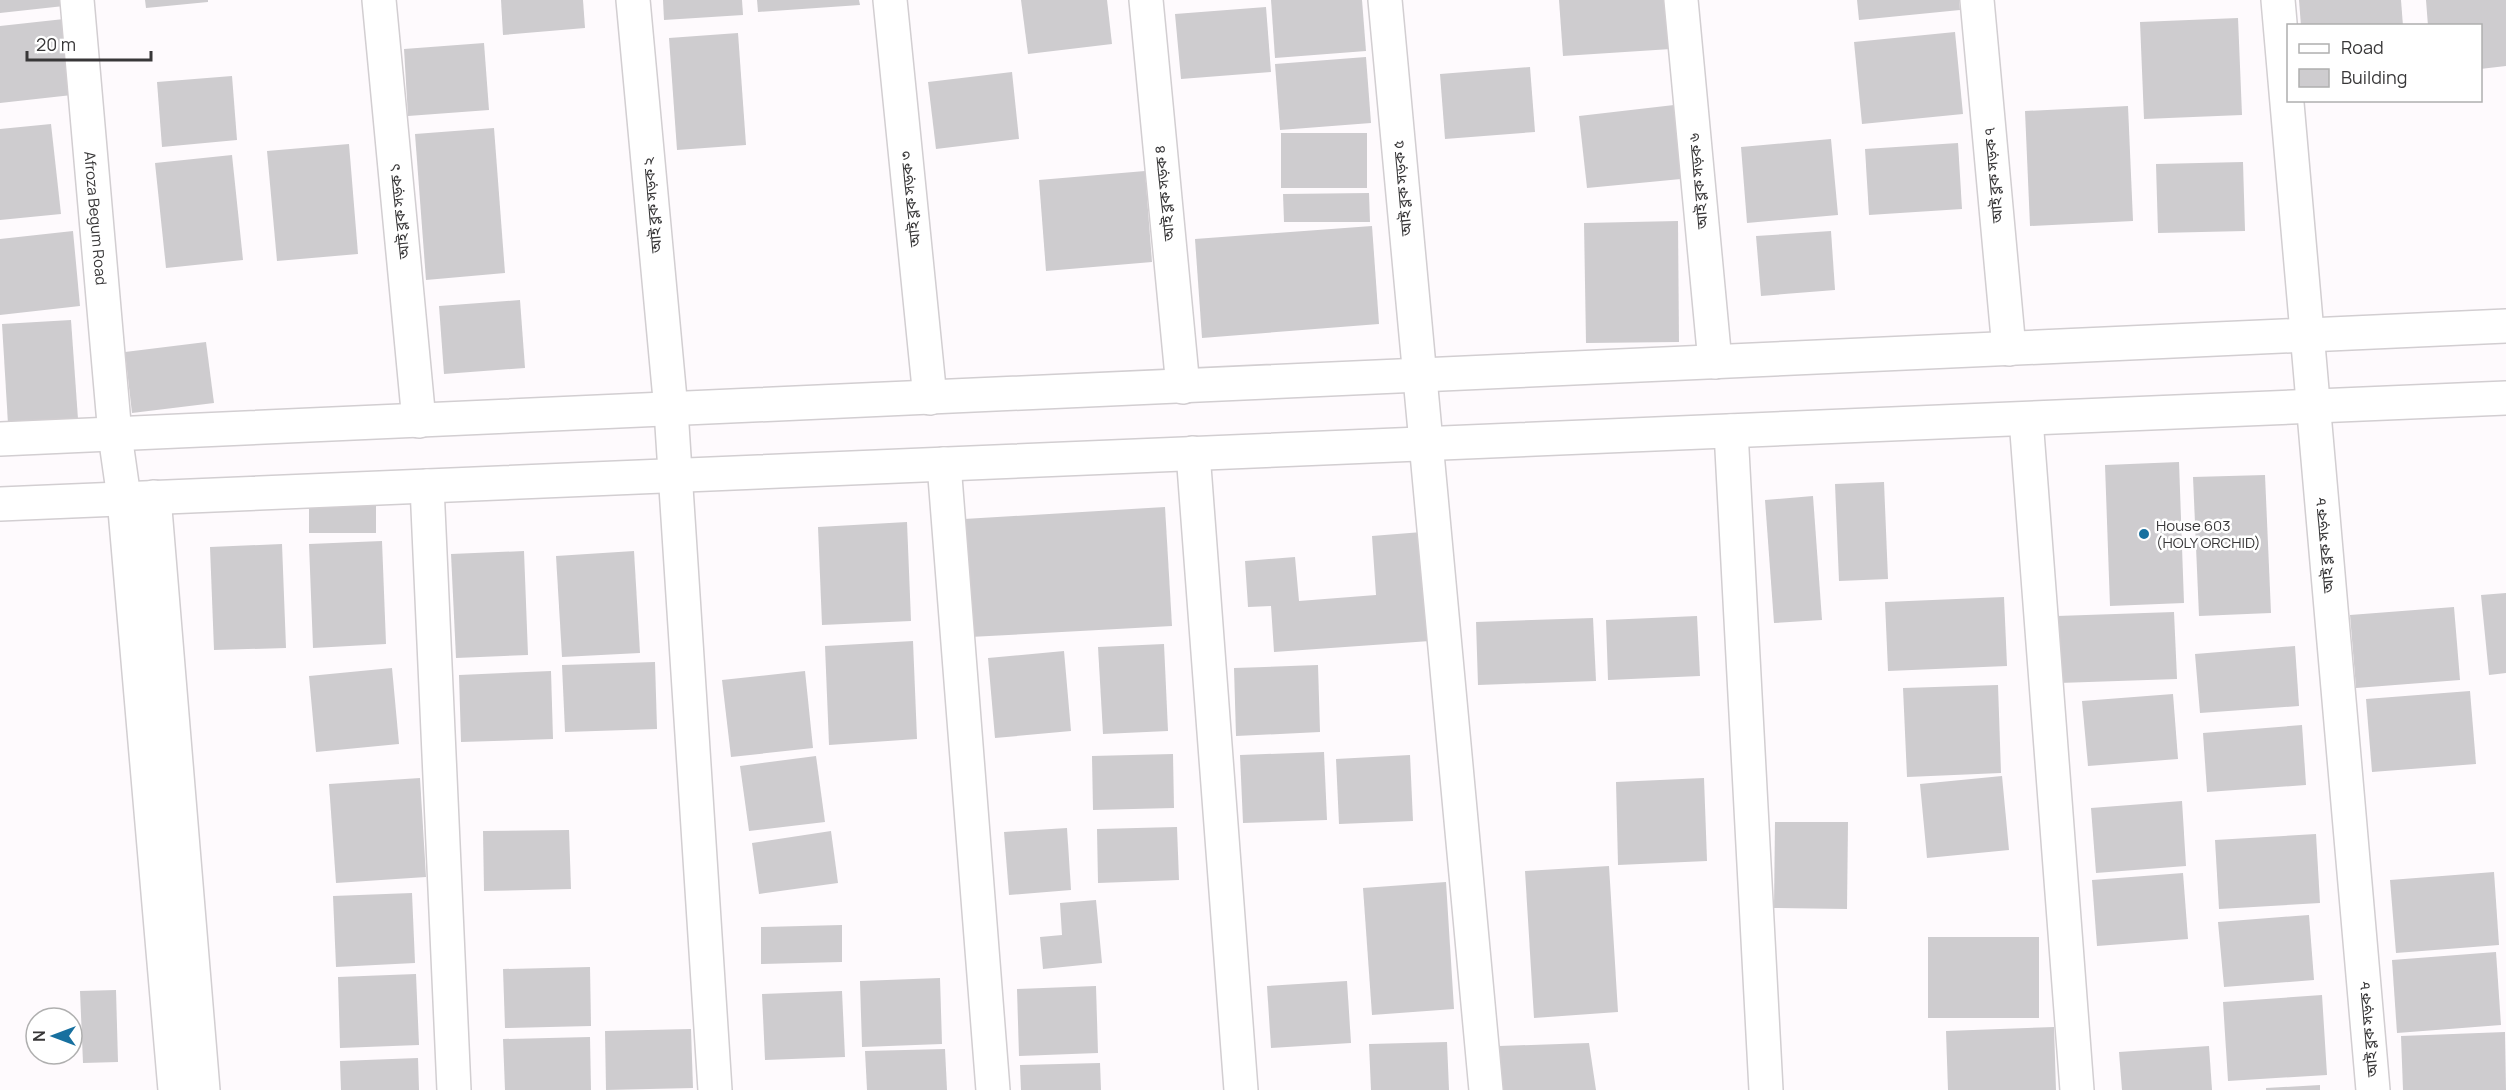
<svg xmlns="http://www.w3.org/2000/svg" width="2506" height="1090" viewBox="0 0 2506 1090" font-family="Manrope,'Noto Sans Bengali',sans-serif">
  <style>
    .building { fill: #cecccf }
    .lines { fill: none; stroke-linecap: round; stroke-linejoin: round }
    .street-casing { stroke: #d2ced1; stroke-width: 36 }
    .secondary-casing { stroke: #d2ced1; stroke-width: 36 }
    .street { stroke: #fff; stroke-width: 33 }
    .secondary { stroke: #fff; stroke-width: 33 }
    .poi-dot { fill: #17709f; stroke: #fff; stroke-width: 2 }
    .labels { text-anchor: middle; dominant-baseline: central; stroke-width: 5; stroke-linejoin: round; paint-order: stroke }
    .street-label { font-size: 15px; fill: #383738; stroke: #fff }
    .poi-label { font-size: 15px; fill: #383738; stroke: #fff; text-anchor: start }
  </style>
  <rect width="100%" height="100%" fill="#fefafd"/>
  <g class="building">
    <path d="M0,0h64v6l-64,7z"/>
    <path d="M145,0h63v2l-62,6z"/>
    <path d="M501,0h82l2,28 -82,7z"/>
    <path d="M663,0h79l1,15 -79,5z"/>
    <path d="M757,0h102l1,5 -102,7z"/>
    <path d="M1021,0h86l5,44 -84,10z"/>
    <path d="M1271,0h91l4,51 -91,7z"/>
    <path d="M1559,0h109l3,49 -108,7z"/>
    <path d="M1857,0h102l1,10 -101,10z"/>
    <path d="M2299,0h102l2,26h-102z"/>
    <path d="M2426,0h80v66l-26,3v-43h-52z"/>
    <path d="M1266,7l5,65 -90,7 -6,-65z"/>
    <path d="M2238,18l4,97 -98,4 -4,-97z"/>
    <path d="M64,19l8,76 -72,8v-77z"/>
    <path d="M1955,32l8,82 -101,10 -8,-82z"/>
    <path d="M738,33l8,112 -69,5 -8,-112z"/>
    <path d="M484,43l5,67 -81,6 -4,-67z"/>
    <path d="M1366,57l5,66 -91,7 -5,-66z"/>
    <path d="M1530,67l5,65 -90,7 -5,-65z"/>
    <path d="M1012,72l7,67 -83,10 -8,-67z"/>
    <path d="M232,76l5,64 -75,7 -5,-65z"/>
    <path d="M1674,105l7,74 -94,9 -8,-72z"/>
    <path d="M2128,106l5,115 -103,5 -5,-115z"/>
    <path d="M51,124l10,90 -61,6v-91z"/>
    <path d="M494,128l11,145 -79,7 -11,-146z"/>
    <rect x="1281" y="133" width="86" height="55"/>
    <path d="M1831,139l7,76 -91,8 -6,-76z"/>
    <path d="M1958,143l4,66 -93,6 -4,-66z"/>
    <path d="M349,144l9,110 -81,7 -10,-110z"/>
    <path d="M232,155l11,105 -77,8 -11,-105z"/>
    <path d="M2243,162l2,69 -87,2 -2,-69z"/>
    <path d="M1145,171l7,91 -106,9 -7,-91z"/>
    <path d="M1369,193l1,29h-86l-1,-28z"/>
    <path d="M1678,221l1,121 -93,1 -2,-120z"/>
    <path d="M1372,226l7,98 -177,14 -7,-99z"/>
    <path d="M73,231l7,75 -80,9v-76z"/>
    <path d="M1831,231l4,59 -74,6 -5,-60z"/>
    <path d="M520,300l5,68 -81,6 -5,-68z"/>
    <path d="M71,320l7,99 -70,5 -6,-100z"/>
    <path d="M206,342l8,61 -82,10 -7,-61z"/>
    <path d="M2179,462l5,141 -74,3 -5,-141z"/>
    <path d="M2265,475l6,138 -72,3 -6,-139z"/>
    <path d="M1884,482l4,97 -49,2 -4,-97z"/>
    <path d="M1813,496l9,124 -48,3 -9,-123z"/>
    <rect x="309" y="501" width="67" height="32"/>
    <path d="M1165,507l7,119 -202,11 -6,-118z"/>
    <path d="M907,522l4,99 -89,4 -4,-98z"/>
    <path d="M1422,532l8,109 -156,11 -3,-46 -23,1 -3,-46 50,-4 4,44 77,-6 -4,-59z"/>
    <path d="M382,541l4,103 -73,4 -4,-104z"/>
    <path d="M282,544l4,104 -72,2 -4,-103z"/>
    <path d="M524,551l4,104 -72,3 -5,-104z"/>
    <path d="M634,551l6,102 -78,4 -6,-101z"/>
    <path d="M2506,593v80l-17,2 -8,-80z"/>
    <path d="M2004,597l3,69 -119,5 -3,-69z"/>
    <path d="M2454,607l6,73 -104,8 -6,-73z"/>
    <path d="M2174,612l3,67 -118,4 -2,-67z"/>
    <path d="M1697,616l3,60 -92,4 -2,-60z"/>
    <path d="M1593,618l3,63 -118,4 -2,-63z"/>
    <path d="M913,641l4,98 -88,6 -4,-99z"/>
    <path d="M1164,644l4,87 -65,3 -5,-87z"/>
    <path d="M2295,646l4,60 -99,7 -5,-59z"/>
    <path d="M1064,651l7,80 -76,7 -7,-80z"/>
    <path d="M655,662l2,67 -92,3 -3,-67z"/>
    <path d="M1318,665l2,67 -84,4 -2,-68z"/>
    <path d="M392,668l7,76 -83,8 -7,-76z"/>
    <path d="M551,671l2,68 -92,3 -2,-67z"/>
    <path d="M805,671l8,77 -82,9 -9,-77z"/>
    <path d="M1998,685l3,88 -94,4 -4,-89z"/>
    <path d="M2470,691l6,73 -104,8 -6,-73z"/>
    <path d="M2173,694l5,65 -90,7 -6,-65z"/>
    <path d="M2302,725l4,60 -99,7 -4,-59z"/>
    <path d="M1324,752l3,68 -84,3 -3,-68z"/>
    <path d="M1173,754l1,54 -81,2 -1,-54z"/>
    <path d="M1410,755l3,66 -74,3 -3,-65z"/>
    <path d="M816,756l9,66 -76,9 -9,-65z"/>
    <path d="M2002,776l7,74 -82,8 -7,-74z"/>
    <path d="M420,778l6,99 -90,6 -7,-99z"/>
    <path d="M1704,778l3,83 -89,4 -2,-83z"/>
    <path d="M2182,801l4,65 -90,7 -5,-65z"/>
    <path d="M1775,822h73l-1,87 -73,-1z"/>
    <path d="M1177,827l2,53 -81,3 -1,-54z"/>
    <path d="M1067,828l4,62 -62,5 -5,-63z"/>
    <path d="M569,830l2,59 -87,2 -1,-60z"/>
    <path d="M831,831l7,52 -79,11 -7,-51z"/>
    <path d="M2316,834l4,69 -101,6 -4,-69z"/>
    <path d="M1609,866l9,146 -84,6 -9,-147z"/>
    <path d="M2494,872l5,73 -103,8 -6,-73z"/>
    <path d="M2183,873l5,66 -91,7 -5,-66z"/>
    <path d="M1446,882l8,127 -82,6 -9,-127z"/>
    <path d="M412,893l3,70 -79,4 -3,-71z"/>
    <path d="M1096,900l6,63 -59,6 -3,-32 22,-2 -2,-32z"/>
    <path d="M2309,915l5,65 -90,7 -6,-65z"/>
    <path d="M842,925v37l-81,2v-37z"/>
    <rect x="1928" y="937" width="111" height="81"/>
    <path d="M2496,952l5,73 -104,8 -5,-73z"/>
    <path d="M590,967l1,59 -86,2 -2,-59z"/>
    <path d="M416,974l3,71 -79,3 -2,-71z"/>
    <path d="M940,978l2,66 -80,3 -2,-66z"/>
    <path d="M1347,981l4,62 -80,5 -4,-62z"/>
    <path d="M1096,986l2,67 -79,3 -2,-67z"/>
    <path d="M116,990l2,72 -35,1 -3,-72z"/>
    <path d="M842,991l3,66 -80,3 -3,-66z"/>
    <path d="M2322,995l5,80 -99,6 -5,-79z"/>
    <path d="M2054,1027l2,63h-108l-2,-59z"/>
    <path d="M691,1029l2,59 -87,2 -1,-59z"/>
    <path d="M2505,1032l1,58h-103l-2,-54z"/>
    <path d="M590,1037l1,53h-86l-2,-51z"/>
    <path d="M1447,1042l2,48h-78l-2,-46z"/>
    <path d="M1589,1043l7,47h-93l-4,-44z"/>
    <path d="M2209,1046l3,44h-90l-3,-38z"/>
    <path d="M945,1049l2,41h-80l-2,-39z"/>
    <path d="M418,1058l1,32h-78l-1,-29z"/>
    <path d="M1100,1063l1,27h-80l-1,-25z"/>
    <path d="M2320,1085v5h-54v-2z"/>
  </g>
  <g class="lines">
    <defs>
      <g id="street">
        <path d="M379,0l40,421"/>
        <path d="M633,0l38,410 44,680"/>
        <path d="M890,0l40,398"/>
        <path d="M1146,0l37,387"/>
        <path d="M1385,0l101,1090"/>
        <path d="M1681,0l34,362"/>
        <path d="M1977,0l32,349"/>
        <path d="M2278,0l95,1090"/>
        <path d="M2026,419l51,671"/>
        <path d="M1731,431l35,659"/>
        <path d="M0,439l2506,-113"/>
        <path d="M1193,453l48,637"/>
        <path d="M944,464l49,626"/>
        <path d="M427,486l27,604"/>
        <path d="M0,504l2506,-106"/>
      </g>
      <g id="secondary">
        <path id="s1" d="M77,0l38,435 9,63 51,592"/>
        <path d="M154,497l49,593"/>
      </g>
    </defs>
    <use href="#street" class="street-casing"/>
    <use href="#secondary" class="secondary-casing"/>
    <use href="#street" class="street"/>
    <use href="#secondary" class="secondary"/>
  </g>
  <circle class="poi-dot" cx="2144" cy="534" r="6"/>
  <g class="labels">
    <g class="street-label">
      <text transform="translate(1993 175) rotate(-95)">আই ব্লক সড়ক ৭</text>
      <text transform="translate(1698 181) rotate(-95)">আই ব্লক সড়ক ৬</text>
      <text transform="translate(1402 188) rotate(-95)">আই ব্লক সড়ক ৫</text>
      <text transform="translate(1164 193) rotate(-96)">আই ব্লক সড়ক ৪</text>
      <text transform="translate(910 199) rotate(-96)">আই ব্লক সড়ক ৩</text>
      <text transform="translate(652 205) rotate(-95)">আই ব্লক সড়ক ২</text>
      <text transform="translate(399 211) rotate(-96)">আই ব্লক সড়ক ১</text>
      <text stroke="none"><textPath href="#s1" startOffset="219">Afroza Begum Road</textPath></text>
      <text transform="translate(2324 545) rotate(-95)">আই ব্লক সড়ক ৮</text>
      <text transform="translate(2368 1029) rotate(-95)">আই ব্লক সড়ক ৮</text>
    </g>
    <g class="poi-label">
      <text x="2156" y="525">House 603<tspan x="2156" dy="17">(HOLY ORCHID)</tspan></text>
    </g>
  </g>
  <rect x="2287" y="24" width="195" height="78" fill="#ffffff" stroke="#afafaf" stroke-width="1.5"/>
  <rect x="2299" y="44" width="30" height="9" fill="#ffffff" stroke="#afafaf" stroke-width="1.5"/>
  <text x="2341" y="54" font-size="18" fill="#383738">Road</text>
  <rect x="2299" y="69" width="30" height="18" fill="#cecccf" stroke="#afafaf" stroke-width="1.5"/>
  <text x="2341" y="84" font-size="18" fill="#383738">Building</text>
  <g transform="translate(54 1036) rotate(270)"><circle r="28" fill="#ffffff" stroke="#afafaf" stroke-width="1.5"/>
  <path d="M0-4.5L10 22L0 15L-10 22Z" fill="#17709f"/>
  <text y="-9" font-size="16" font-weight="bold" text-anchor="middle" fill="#383738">N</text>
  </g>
  <path d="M27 51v9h124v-9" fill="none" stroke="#383738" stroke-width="3"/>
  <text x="36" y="51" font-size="18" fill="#383738" stroke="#ffffff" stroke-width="4.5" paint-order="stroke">20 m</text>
</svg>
